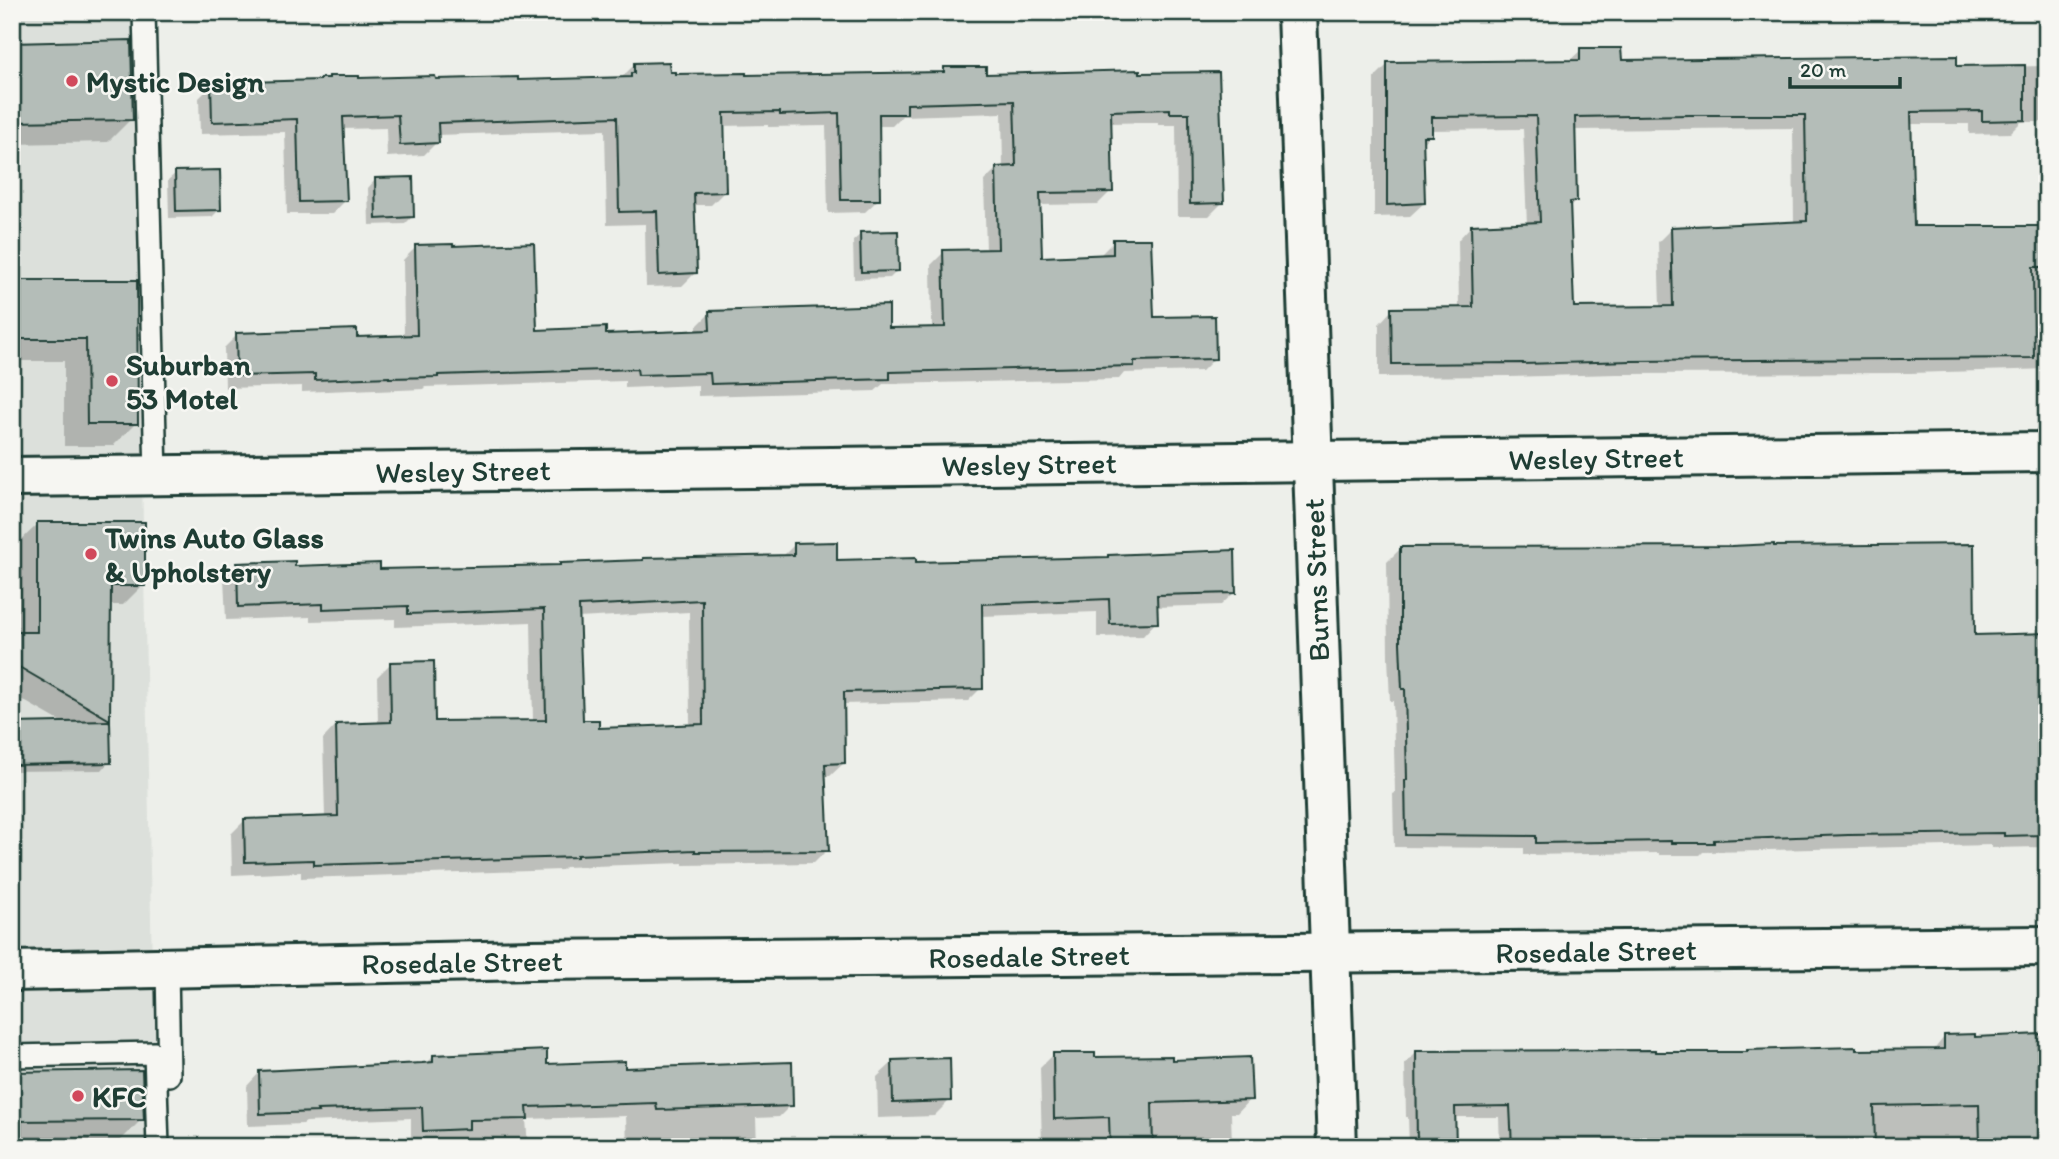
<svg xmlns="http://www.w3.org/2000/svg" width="2059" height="1159" viewBox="0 0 2059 1159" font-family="Itim,sans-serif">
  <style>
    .built { fill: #dce0db }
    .shadow { fill: #0003; fill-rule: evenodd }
    .building { fill: #b4bdb8; stroke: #1f3d34; stroke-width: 2; fill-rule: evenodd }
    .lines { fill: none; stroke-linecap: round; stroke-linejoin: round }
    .lane-casing { stroke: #1f3d34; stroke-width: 26 }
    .street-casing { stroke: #1f3d34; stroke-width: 44 }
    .lane { stroke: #f6f6f2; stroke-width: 21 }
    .street { stroke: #f6f6f2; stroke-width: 38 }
    .poi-dot { fill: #d1495b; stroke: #f6f6f2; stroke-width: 2.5 }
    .labels { text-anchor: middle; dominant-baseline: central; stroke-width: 5; stroke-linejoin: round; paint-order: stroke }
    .poi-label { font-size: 30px; font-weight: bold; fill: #1f3d34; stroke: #f6f6f2; text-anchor: start }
    .street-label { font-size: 30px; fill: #1f3d34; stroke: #f6f6f2 }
  </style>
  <rect width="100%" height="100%" fill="#edefea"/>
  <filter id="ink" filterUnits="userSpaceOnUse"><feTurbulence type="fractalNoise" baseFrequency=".0143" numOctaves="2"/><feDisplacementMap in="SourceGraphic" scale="14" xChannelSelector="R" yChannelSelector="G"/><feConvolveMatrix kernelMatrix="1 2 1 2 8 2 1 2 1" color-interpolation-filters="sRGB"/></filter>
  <g filter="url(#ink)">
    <path class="built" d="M12,12h132l12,463h-14l10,493h15l4,179h-159z"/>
    <g class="shadow">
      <path d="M12,45l119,74 -23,23 -96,2z"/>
      <path d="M1581,50l39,12 336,6 87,-2 4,-3v59h-26l-11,11 -41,1v-10h-59l2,104h135v141l-137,4 -293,1 -107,3v-1l-131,1v-53l13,-14 67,-1 -1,-69 13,-14 56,-1 -4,-96 -93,1v5l-8,9 2,59 -14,13 -36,1v-139l14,-14 181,-3zM1793,128l1,96 -123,5 -13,13 2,65 -88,2 -3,-101 7,-7 -2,-71z"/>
      <path d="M634,65l40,11 70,1 195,-3 6,-5 39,7 233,-3 5,130 -13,13h-32l-1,-91h-18v-3l-48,1 1,68 -13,13 -59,1 1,53 61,-2v-2l13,-13 38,78 63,39 -13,13 -78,2 -5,6 -236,5 -8,7 -177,5v-11l-73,3v-7l-200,6 -2,2 -47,2v-2l-74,3v-6l-77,2 -1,-40 13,-13 118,4 49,-2 -1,-77 13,-13 119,85 69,4 93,-4v-6l13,-13 178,17 44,-1 -1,-64 13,-13 42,-1 -2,-70 13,-13h6l-1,-55 -100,3 -10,10h-14l1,73 -14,13 -37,1 -2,-87 -58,1v-2l-46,1 2,66 -13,13h-18l2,68 -13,13 -36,1 -1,-63 -38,1 -2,-95 -169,5 1,7 -13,13 -37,2 -1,-29 -44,1 3,72 -13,13h-45l-2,-82 -85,2 -1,-36 13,-13 222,-4h83l104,-3z"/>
      <path d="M176,173l44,36 -8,8 -43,1 -1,-38z"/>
      <path d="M375,180l37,37 -7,7 -36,1 -1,-37z"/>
      <path d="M861,234l37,36 -8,8 -36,1 -1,-38z"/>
      <path d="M135,281l1,142 -23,23h-49v-85h-52v-79z"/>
      <path d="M38,524l105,61 -20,20h-14v114l-4,3 4,40 -7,8 -90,1v-47l51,-1 -51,-29v-58l5,-2v-90z"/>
      <path d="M794,545l42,17 78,2 321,28 -14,13 -65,2v15l-13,14 -46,1v-25l-116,4v72l-13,13 -126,3 2,59 -14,13h-6l3,74 -13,13 -131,2v-2l-118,4 -3,3 -261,8v-6l-69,3 -1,-41 13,-13 81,-3 -2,-79 13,-14 42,-1 -1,-47 13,-13 43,59 100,-1 -2,-100 -136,5v-8l-85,2v-4l-84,3 -2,-42 14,-13 141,6 179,-4 2,-3 81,-2 2,-3 139,-2zM689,612l1,114 -93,4 -16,-8 -3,-104z"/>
      <path d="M1400,549l573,88 74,-3v213l-55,1v-3l-225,5 -2,1 -62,1 -3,3h-41v-2l-135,2v-7l-130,-1 -1,-53 2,-1 -2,-92h-3l-2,-44 -1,-95z"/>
      <path d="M1944,1037l98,9 5,101h-547l-1,-30h-45v30h-45l-1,-30h-2l-1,-53 12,-12 236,2 280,-3z"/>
      <path d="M1053,1055l40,4 78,2 79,38 -13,14h-6l1,34h-190l-2,-79z"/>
      <path d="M434,1056l189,14 168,35 -12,12 -23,1 1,29h-130l-1,-31 -100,3 2,28h-91v-5l-26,1v-25l-105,4 -3,2 -55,2 -1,-40 12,-13 167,-9z"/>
      <path d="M893,1062l56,39 -15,15 -56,2 -1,-41z"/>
      <path d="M12,1074l130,45 -23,23 -107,1z"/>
    </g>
    <g class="building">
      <path d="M131,40l2,80 -121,2v-79z"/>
      <path d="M1580,48h41l1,12 335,-4v10l68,-1v55l-43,1v-10l-71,1 3,114h130l1,41h-12l1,91 -402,3 -109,3v-1l-131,1 -1,-56 82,-1 -2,-82 69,-3 -4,-106 -104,1v19h-9l2,67 -38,2v-143l193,-2zM1690,115h115l2,106 -136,6 2,79 -99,1 -4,-105 7,-1 -2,-84z"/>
      <path d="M669,62l1,10h5v2l71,-1v2l198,-3v-5h42v7l154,-4v3l79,-1 5,131 -34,1 -1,-91h-19v-4l-59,2 2,81 -73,1 2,64 71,-3v-15h38l3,78 61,-1 1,43 -82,2v5l-244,6v7l-179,5 -1,-11 -72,2 -1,-6 -199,6v2l-49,1v-1l-74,3v-6l-78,2 -1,-43 121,-4v8l60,-2 -2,-90 38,-1v2l81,-3 3,87 69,-3v7l104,-4 -1,-19 180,-6v23l56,-1 -2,-77 55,-1 -2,-82 20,-1 -2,-65 -107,3v10h-28l1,86h-39l-2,-87 -59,2v-3l-56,1 2,79 -32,1 3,80 -38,2 -2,-64 -38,1 -2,-95 -179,6 1,20 -39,2 -2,-30 -55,2 4,84 -48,1 -2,-83 -85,3 -1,-39 109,-3v-2h9v-2h30v2l76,-2 1,3 82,-2v3l113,-3v-4h3v-10z"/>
      <path d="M220,170l1,40 -45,1 -1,-40z"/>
      <path d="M413,177l1,40 -38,2 -1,-41z"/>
      <path d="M898,231l1,40 -38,1 -1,-40z"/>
      <path d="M12,280h125l1,144h-51l-1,-85h-74z"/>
      <path d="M37,522h108v64h-34l-1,134 -96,-56v-32h23z"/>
      <path d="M837,542v18l79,-2v4l192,-5v-2l127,-5 1,43 -79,2 1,28 -48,1 -1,-25 -127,5 1,85 -139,3 1,71 -20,1 4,87 -134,1v-2l-118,5v2l-263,8v-5l-69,2 -1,-43 94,-3 -2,-92 55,-2 -1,-60 44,-1 1,60 111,-1 -2,-111 -136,5v-8l-85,3v-5l-85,3 -1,-44 58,-2v5l85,-3v6l180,-4v-2l83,-3v-2l151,-3v-12zM702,600l1,124 -104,4v-8h-16l-4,-114z"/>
      <path d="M1774,544v2l200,-2 1,91 72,-2v202l-43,1v-3l-156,2 -134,5v3h-43v-2l-135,2v-7l-130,-1 -1,-55h2l-2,-91h-3l-2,-46v-96l331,-1z"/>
      <path d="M110,721l1,42 -99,2v-42z"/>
      <path d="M1975,1034v3l68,-3 1,10h3v103h-67l-1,-43 -105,2 1,41h-363l-2,-41 -55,1 1,40h-39l-1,-96 239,-1v2h92v-2l109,-3v3l88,-1v-14z"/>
      <path d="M547,1050v14l78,-3v7l167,-6 1,44 -136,4 -1,-7 -129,4 1,12 -59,1v9l-46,2 -1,-24 -105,3 1,2 -58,2 -1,-43 163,-8 11,-1v-7z"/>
      <path d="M1053,1053h42v4l77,-1v4l78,-3 2,43 -100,3 1,44h-43l-1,-30 -55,2z"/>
      <path d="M950,1058l1,43 -58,2 -1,-43z"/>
      <path d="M142,1070l2,50 -132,1v-49z"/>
    </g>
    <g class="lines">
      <defs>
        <g id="lane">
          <path d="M144,12l12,463"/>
          <path d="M167,968l2,107"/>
          <path d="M12,1056l143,-3 3,94"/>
        </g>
        <g id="street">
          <path d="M1297,12l40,1135"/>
          <path d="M12,477l2035,-25"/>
          <path d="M12,971l519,-11 1516,-14"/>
        </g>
      </defs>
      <use href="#lane" class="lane-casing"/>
      <use href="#street" class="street-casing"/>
      <use href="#lane" class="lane"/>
      <use href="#street" class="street"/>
    </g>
  </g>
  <g class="poi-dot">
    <circle cx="72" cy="81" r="7"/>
    <circle cx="112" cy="381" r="7"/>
    <circle cx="91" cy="554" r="7"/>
    <circle cx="78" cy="1096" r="7"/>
  </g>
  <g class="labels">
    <g class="poi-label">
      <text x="86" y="81">Mystic Design</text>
      <text x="126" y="364">Suburban<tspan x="126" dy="34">53 Motel</tspan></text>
      <text x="105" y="537">Twins Auto Glass<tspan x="105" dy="34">&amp; Upholstery</tspan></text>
      <text x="92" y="1096">KFC</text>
    </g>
    <g class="street-label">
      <text transform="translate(1596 458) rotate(-1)">Wesley Street</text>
      <text transform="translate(1029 464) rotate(-1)">Wesley Street</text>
      <text transform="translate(463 471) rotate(-1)">Wesley Street</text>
      <text transform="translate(1316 580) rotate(-92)">Burns Street</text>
      <text transform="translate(1596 951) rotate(-1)">Rosedale Street</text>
      <text transform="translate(1029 956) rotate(-1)">Rosedale Street</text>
      <text transform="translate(462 962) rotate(-1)">Rosedale Street</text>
    </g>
  </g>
  <rect width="2059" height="1159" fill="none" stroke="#f6f6f2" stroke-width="42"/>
  <rect x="21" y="21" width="2017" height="1117" fill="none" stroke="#1f3d34" stroke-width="2.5" filter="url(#ink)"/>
  <path d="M1790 77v10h110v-10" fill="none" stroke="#1f3d34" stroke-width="3.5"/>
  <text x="1800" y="77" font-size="21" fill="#1f3d34" stroke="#f6f6f2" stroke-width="5" paint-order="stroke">20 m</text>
</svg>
